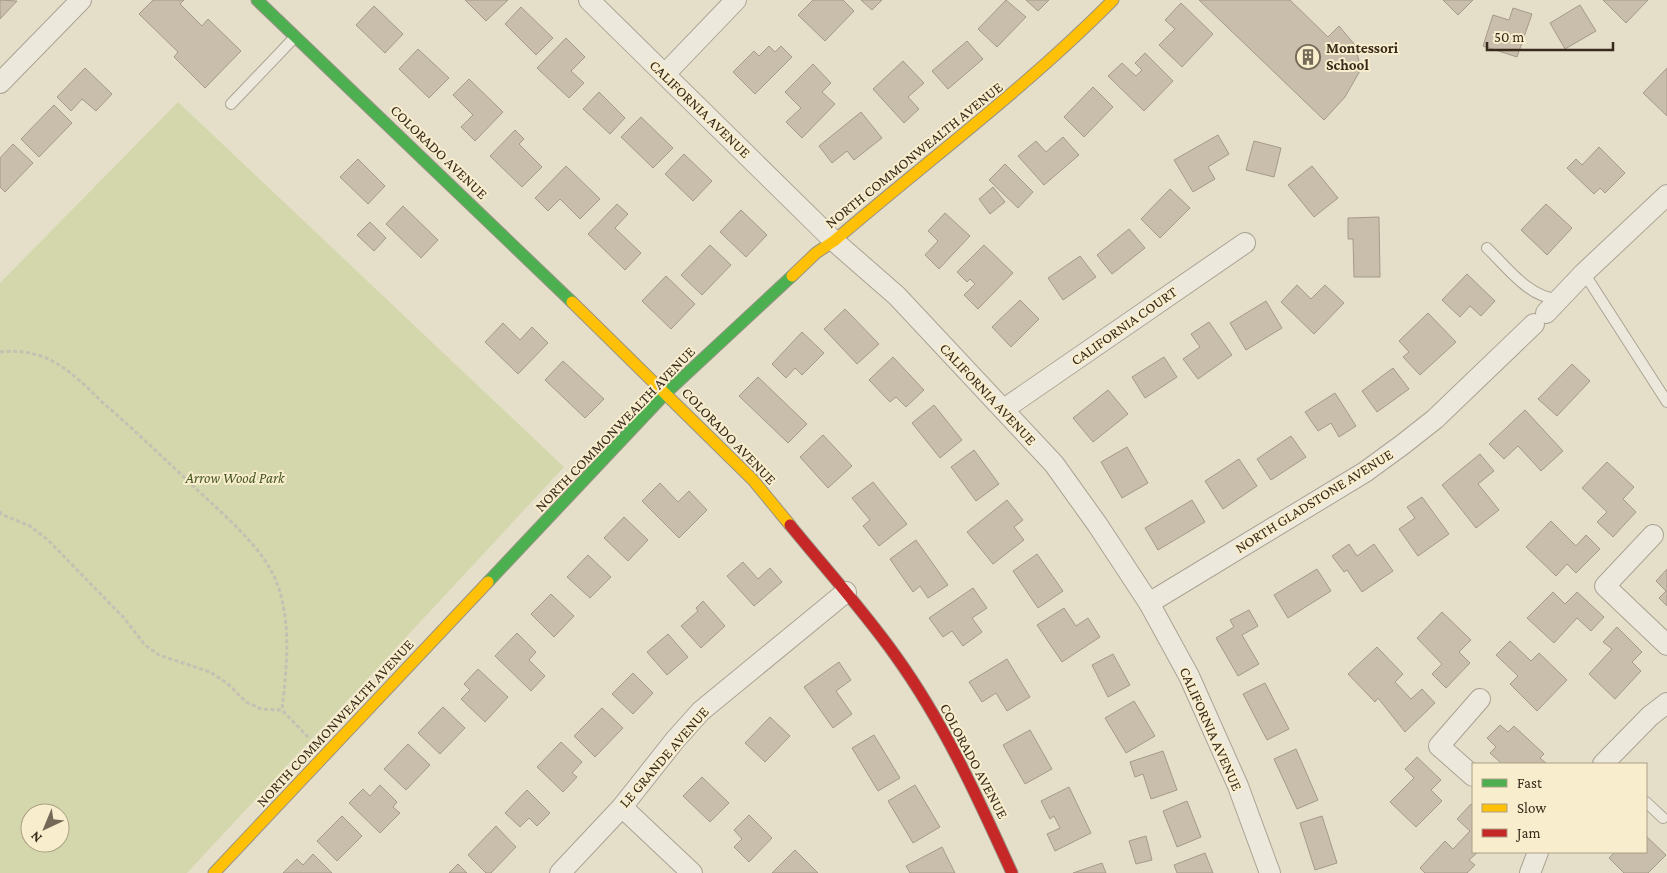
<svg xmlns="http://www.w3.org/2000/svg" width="1667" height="873" viewBox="0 0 1667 873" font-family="'Crimson Pro',serif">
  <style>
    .green { fill: #d3d7ab; fill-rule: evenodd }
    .building { fill: #c9bdab; stroke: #a59a89 }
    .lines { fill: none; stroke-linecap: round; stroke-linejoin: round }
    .lane-casing { stroke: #aaa394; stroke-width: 12 }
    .street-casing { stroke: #aaa394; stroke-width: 22 }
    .fast-casing { stroke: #999384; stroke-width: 13 }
    .slow-casing { stroke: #999384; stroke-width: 13 }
    .jam-casing { stroke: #999384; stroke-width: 13 }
    .path { stroke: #c5c0b3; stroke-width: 3; stroke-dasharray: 4 2.5; stroke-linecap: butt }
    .lane { stroke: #ede8dc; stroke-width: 10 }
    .street { stroke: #ede8dc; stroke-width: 20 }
    .fast { stroke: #4caf50; stroke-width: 11 }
    .slow { stroke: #ffc107; stroke-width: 11 }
    .jam { stroke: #c62828; stroke-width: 11 }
    .labels { text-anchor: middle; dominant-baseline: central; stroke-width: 4; stroke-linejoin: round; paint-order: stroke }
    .poi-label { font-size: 15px; font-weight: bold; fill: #392b1b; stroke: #f8eece; text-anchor: start }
    .street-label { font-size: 15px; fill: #392b1b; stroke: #f8eece }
    .park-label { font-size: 15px; font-style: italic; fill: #465720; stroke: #f8eece }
  </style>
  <rect width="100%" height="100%" fill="#e5dfca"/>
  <path class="green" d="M178,102l386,365 -377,406h-187v-590zM30,813h30v30h-30z"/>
  <g class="building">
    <path d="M0,0l17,1 -17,18z"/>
    <path d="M153,0h31l-4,4 22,22 6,-7 33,32 -36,37 -31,-31 4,-5 -39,-38z"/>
    <path d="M465,0h43l-22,21z"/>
    <path d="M813,0h30l11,11 -29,30 -27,-26z"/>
    <path d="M861,0h21l-10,10z"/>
    <path d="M1006,0l20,17 -29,30 -19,-18z"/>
    <path d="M1026,0h23l-11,11z"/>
    <path d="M1199,0h91l38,37 11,-11 16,19 6,24 -16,28 -21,23z"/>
    <path d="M1443,0h30l-15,15z"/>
    <path d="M1603,0h45l-22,23z"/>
    <path d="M1181,3l32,31 -31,33 -23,-22 16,-16 -10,-9z"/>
    <path d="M1580,5l16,26 -31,18 -15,-26z"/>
    <path d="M374,6l29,28 -18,19 -29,-28z"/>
    <path d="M521,7l32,31 -17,17 -31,-31z"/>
    <path d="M1513,8l19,6 -15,43 -34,-11 10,-31 16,5z"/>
    <path d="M566,38l19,19 -14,14 13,12 -15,15 -32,-30z"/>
    <path d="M967,41l16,18 -35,30 -16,-18z"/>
    <path d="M769,46l6,6 6,-6 11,11 -37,37 -22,-22 21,-21 5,5z"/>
    <path d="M418,49l31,29 -20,20 -30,-29z"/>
    <path d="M1145,53l28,28 -29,30 -36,-35 14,-13 14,13 6,-6 -7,-7z"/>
    <path d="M903,61l21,22 -16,14 11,12 -15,14 -31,-34z"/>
    <path d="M813,64l18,19 -9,9 13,12 -33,34 -16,-16 15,-14 -16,-16z"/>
    <path d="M85,68l27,26 -16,17 -14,-12 -11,12 -14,-14z"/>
    <path d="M1667,68v48l-24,-23z"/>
    <path d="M469,79l34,33 -28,29 -14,-14 12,-12 -20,-20z"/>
    <path d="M1093,87l20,20 -29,30 -20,-20z"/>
    <path d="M599,92l26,26 -15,16 -27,-25z"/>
    <path d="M54,105l18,18 -33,34 -18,-18z"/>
    <path d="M861,112l21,26 -28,22 -7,-9 -15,12 -13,-17z"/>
    <path d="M641,117l32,31 -20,20 -32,-31z"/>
    <path d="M515,130l9,9 -5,5 23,23 -20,20 -32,-31z"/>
    <path d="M1218,135l11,19 -21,13 7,12 -22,13 -19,-32z"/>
    <path d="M1063,137l16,18 -35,30 -26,-29 18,-15 10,11z"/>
    <path d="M1254,141l27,7 -7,29 -28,-7z"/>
    <path d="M13,144l20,19 -28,29 -5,-5v-29z"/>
    <path d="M1599,147l26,26 -20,20 -5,-5 -6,6 -27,-26 9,-9 6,6z"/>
    <path d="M684,154l28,27 -19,20 -28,-27z"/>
    <path d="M358,159l27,27 -17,18 -28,-27z"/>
    <path d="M1005,164l28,28 -15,16 -29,-28z"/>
    <path d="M566,166l34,33 -20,20 -20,-20 -12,12 -13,-13z"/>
    <path d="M1312,166l26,32 -24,19 -26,-32z"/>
    <path d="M993,187l12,15 -15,12 -11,-15z"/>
    <path d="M1170,189l20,19 -30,30 -19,-19z"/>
    <path d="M617,204l11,10 -13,14 26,25 -16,17 -37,-36z"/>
    <path d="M1546,204l26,24 -25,27 -26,-25z"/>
    <path d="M403,206l35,34 -17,18 -35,-34z"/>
    <path d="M741,210l26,25 -21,22 -26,-25z"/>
    <path d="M945,213l25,23 -31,33 -14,-14 13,-14 -10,-10z"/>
    <path d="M1379,217l1,60h-26l-1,-38h-5v-21z"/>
    <path d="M370,222l16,16 -12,13 -17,-16z"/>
    <path d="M1129,229l16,19 -33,26 -15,-19z"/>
    <path d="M710,245l21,20 -29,30 -21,-20z"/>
    <path d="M984,245l29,28 -35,36 -14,-14 11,-11 -5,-5 -3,3 -10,-10z"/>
    <path d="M1080,256l16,21 -33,23 -15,-22z"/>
    <path d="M1467,274l28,27 -14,15 -11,-10 -10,11 -18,-17z"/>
    <path d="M666,276l29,28 -24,25 -29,-28z"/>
    <path d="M1297,285l14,14 14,-14 19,18 -30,31 -33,-32z"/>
    <path d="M1020,300l19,19 -28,28 -19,-20z"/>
    <path d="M1266,301l16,27 -36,22 -16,-27z"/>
    <path d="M845,309l34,35 -22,20 -33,-35z"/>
    <path d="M1428,313l28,29 -36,33 -17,-18 6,-5 -10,-11z"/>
    <path d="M1209,322l23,33 -34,24 -15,-20 17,-12 -9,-13z"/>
    <path d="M503,323l17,17 12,-13 16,16 -30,31 -33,-32z"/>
    <path d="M802,332l22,21 -22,22 -7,-7 -9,10 -14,-14z"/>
    <path d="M893,357l31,33 -18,17 -10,-10 -6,5 -21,-22z"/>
    <path d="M1164,357l13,20 -32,21 -13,-21z"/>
    <path d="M563,361l41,38 -19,19 -40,-38z"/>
    <path d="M1572,364l18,17 -33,35 -19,-17z"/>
    <path d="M1393,368l16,21 -32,23 -15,-21z"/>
    <path d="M758,377l49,47 -19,19 -49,-47z"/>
    <path d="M1108,390l20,24 -35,28 -20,-24z"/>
    <path d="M1335,393l21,33 -17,11 -8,-14 -13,8 -13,-19z"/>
    <path d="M934,405l28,35 -22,18 -28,-35z"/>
    <path d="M1525,410l38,41 -22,20 -23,-25 -14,13 -15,-15z"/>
    <path d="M823,435l29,31 -24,22 -28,-31z"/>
    <path d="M1291,436l15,21 -35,23 -14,-21z"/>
    <path d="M1127,447l21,36 -26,15 -21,-36z"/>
    <path d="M974,450l25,34 -23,17 -25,-34z"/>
    <path d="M1480,454l14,17 -16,13 21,26 -23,18 -34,-43z"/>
    <path d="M1239,459l18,27 -34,23 -18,-28z"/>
    <path d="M1607,462l27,25 -11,12 13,13 -23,25 -16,-15 10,-10 -25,-24z"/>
    <path d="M873,482l34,42 -28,22 -16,-20 7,-6 -18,-22z"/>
    <path d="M660,483l18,19 11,-11 18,19 -28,28 -37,-37z"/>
    <path d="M1422,497l27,37 -31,22 -19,-27 16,-11 -8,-11z"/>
    <path d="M1007,500l16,20 -9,7 10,13 -31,24 -26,-32z"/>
    <path d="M1192,500l13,22 -47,28 -13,-22z"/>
    <path d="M624,517l24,23 -20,21 -24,-23z"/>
    <path d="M1551,521l25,25 10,-11 14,14 -24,24 -9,-9 -11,12 -30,-29z"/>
    <path d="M916,540l32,45 -20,13 -8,-12 -7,6 -23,-33z"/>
    <path d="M1349,544l8,12 17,-12 19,27 -31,21 -15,-22 -3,2 -12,-16z"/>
    <path d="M1037,554l26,37 -25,17 -25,-37z"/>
    <path d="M588,555l23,22 -21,21 -23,-21z"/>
    <path d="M743,562l15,17 12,-11 12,14 -28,24 -27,-30z"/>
    <path d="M1317,569l14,22 -43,27 -14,-23z"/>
    <path d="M1667,569v37l-8,-8 7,-7 -10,-10z"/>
    <path d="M973,588l14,20 -15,10 10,14 -19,14 -11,-15 -9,6 -14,-19z"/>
    <path d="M1553,592l12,12 12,-12 27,25 -13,14 -14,-13 -23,25 -27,-25z"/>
    <path d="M551,594l23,22 -20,21 -23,-23z"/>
    <path d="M703,601l22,25 -24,22 -20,-22 17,-15 -2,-3z"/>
    <path d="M1064,608l12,18 12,-8 12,19 -38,25 -25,-37z"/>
    <path d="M1249,610l9,16 -16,9 17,29 -21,12 -22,-38 18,-11 -4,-7z"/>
    <path d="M1442,612l29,28 -12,12 11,11 -24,25 -14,-14 10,-10 -25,-26z"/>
    <path d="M1617,627l25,25 -10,10 9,9 -26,28 -26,-25 23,-25 -9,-7z"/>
    <path d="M517,633l19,19 -7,8 16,16 -14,15 -36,-35z"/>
    <path d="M668,634l20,23 -21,18 -20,-23z"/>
    <path d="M1510,641l21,20 8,-8 28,27 -30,31 -27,-27 8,-8 -22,-21z"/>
    <path d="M1377,647l26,27 -8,8 16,17 11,-10 13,14 -30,29 -27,-34 -3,4 -27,-28z"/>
    <path d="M1113,654l17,31 -22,12 -16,-32z"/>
    <path d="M1007,659l23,38 -23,14 -11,-18 -14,9 -13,-20z"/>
    <path d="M839,662l12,18 -15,11 16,23 -19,14 -29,-41z"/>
    <path d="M478,669l30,28 -23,25 -24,-23 9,-9 -6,-6z"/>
    <path d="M633,673l20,20 -20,21 -21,-20z"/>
    <path d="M1265,683l24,46 -22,11 -24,-46z"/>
    <path d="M1134,701l21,35 -29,17 -21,-35z"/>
    <path d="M443,707l22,21 -25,26 -22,-21z"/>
    <path d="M602,708l21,20 -28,29 -21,-21z"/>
    <path d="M770,717l20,19 -25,26 -20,-19z"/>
    <path d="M1500,725l8,7 6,-6 30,28 -4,4 7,6h-45l-12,-11 6,-6 -9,-9z"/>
    <path d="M1030,730l22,39 -27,15 -22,-39z"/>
    <path d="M874,735l26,43 -22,13 -26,-43z"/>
    <path d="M561,742l21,20 -10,11 5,4 -14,15 -26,-25z"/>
    <path d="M408,744l22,21 -24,25 -22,-21z"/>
    <path d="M1296,749l22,51 -21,9 -23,-50z"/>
    <path d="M1163,751l14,39 -26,9 -8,-25 -8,3 -5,-15z"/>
    <path d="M1417,757l24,23 -10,10 11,11 -26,26 -26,-25 24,-24 -9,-9z"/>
    <path d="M702,777l27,26 -19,19 -27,-26z"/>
    <path d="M380,785l17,17 -4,5 7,6 -20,20 -31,-30 14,-14 7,7z"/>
    <path d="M915,785l25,42 -27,16 -25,-42z"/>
    <path d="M1069,787l22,46 -36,18 -8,-17 13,-6 -6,-12 -4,3 -9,-18z"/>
    <path d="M527,790l23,23 -13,13 -8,-8 -9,9 -15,-14z"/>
    <path d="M1187,801l14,36 -24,10 -14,-36z"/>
    <path d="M1471,804l2,3v45h5l-9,8 6,5 -8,8h-42l-5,-5 25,-27 8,8 17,-18 -13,-12z"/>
    <path d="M749,815l23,23 -23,24 -15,-15 8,-8 -8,-9z"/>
    <path d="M342,816l20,20 -25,25 -20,-20z"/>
    <path d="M1322,816l15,47 -22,7 -15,-47z"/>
    <path d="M496,826l20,21 -25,26h-5l-18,-18z"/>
    <path d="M1146,836l6,24 -16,4 -7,-23z"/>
    <path d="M1646,836l20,19 -18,18h-24l-15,-15 6,-6h31z"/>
    <path d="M942,847l13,26h-45l-4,-7z"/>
    <path d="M795,850l23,23h-46z"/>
    <path d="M1205,853l8,20h-36l-3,-8z"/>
    <path d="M313,854l19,19h-49l14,-14 6,6z"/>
    <path d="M1102,863l4,10h-33z"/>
    <path d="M458,864l9,9h-18z"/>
  </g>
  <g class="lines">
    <defs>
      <g id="lane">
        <path d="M231,104l63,-66"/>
        <path d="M1487,248c20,19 42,50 71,51"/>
        <path d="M1584,273l83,129"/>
        <path d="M1646,802l17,16"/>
      </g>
      <g id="street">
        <path d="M589,0l245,241 63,55 157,168 43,60 52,79 40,73 49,110 32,87"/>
        <path d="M665,74l71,-74"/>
        <path d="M0,83l81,-83"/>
        <path d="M1546,313l38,-40 83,-78"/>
        <path d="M1004,409l241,-166"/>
        <path d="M1653,535l-48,51 62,59"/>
        <path d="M1149,603l216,-131 37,-27 33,-26 99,-95"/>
        <path d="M1603,764l47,-48 17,-13"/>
        <path d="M1473,776l-34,-30 41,-47"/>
        <path d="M622,807l70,66"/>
        <path d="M560,873l62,-66 53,-67 26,-29 145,-119"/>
        <path d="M1530,873l8,-21"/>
      </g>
      <g id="fast">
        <path d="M257,0l315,302"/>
        <path d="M488,582l178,-189 126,-117"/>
      </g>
      <g id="slow">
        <path d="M792,276l24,-23 18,-12c93,-80 192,-153 279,-241"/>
        <path d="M572,302l181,178 37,45"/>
        <path d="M214,873l274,-291"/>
      </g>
      <path id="jam" d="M790,525c35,43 73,85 105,130 49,68 83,143 117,218"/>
    </defs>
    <use href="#lane" class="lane-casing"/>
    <use href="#street" class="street-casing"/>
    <use href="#fast" class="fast-casing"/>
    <use href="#slow" class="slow-casing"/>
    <use href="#jam" class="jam-casing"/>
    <g class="path">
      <path d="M0,352c16,-2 29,0 44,5 22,9 41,28 57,44 29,25 56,51 84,77 27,27 69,60 87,94 21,42 15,93 10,138"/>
      <path d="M0,511l1,3 29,12 18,14 76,78 21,27 14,10 51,17 17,11 19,19 15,7 21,1 26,27"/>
    </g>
    <use href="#lane" class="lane"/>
    <use href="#street" class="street"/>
    <use href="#fast" class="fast"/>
    <use href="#slow" class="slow"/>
    <use href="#jam" class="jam"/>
  </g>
  <defs>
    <symbol id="building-ring" viewBox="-11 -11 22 22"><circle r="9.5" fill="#f8eece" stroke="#756a58" stroke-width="1.5"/><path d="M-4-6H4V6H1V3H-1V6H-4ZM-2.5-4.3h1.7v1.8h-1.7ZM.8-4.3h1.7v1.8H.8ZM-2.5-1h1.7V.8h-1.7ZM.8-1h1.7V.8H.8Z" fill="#756a58"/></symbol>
  </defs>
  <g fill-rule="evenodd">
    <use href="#building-ring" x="1294" y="43" width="28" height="28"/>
  </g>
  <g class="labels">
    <g class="poi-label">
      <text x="1326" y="48">Montessori<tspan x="1326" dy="17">School</tspan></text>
    </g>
    <g class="street-label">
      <text transform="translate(700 109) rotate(44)">CALIFORNIA AVENUE</text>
      <text transform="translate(439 152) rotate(44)">COLORADO AVENUE</text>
      <text transform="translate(914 155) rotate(-39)">NORTH COMMONWEALTH AVENUE</text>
      <text transform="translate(1124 326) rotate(-35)">CALIFORNIA COURT</text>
      <text transform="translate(988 394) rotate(47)">CALIFORNIA AVENUE</text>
      <text transform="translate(615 429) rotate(-46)">NORTH COMMONWEALTH AVENUE</text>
      <text transform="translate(729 436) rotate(46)">COLORADO AVENUE</text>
      <text transform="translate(1314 501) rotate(-32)">NORTH GLADSTONE AVENUE</text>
      <text transform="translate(335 723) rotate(-47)">NORTH COMMONWEALTH AVENUE</text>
      <text transform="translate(1211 729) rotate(66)">CALIFORNIA AVENUE</text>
      <text transform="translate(664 757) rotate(-49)">LE GRANDE AVENUE</text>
      <text transform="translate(974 761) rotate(62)">COLORADO AVENUE</text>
    </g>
    <g class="park-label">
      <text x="235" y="478">Arrow Wood Park</text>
    </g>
  </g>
  <rect x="1472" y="763" width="175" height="90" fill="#f8eece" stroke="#aca086"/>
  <rect x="1482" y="779" width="25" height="8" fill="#4caf50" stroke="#aca086"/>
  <text x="1517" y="788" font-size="15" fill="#392b1b">Fast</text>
  <rect x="1482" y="804" width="25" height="8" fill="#ffc107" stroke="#aca086"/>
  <text x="1517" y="813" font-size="15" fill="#392b1b">Slow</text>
  <rect x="1482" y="829" width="25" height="8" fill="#c62828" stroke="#aca086"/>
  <text x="1517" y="838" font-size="15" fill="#392b1b">Jam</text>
  <g transform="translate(45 828) rotate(224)"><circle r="24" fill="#f8eece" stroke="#aca086"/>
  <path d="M0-4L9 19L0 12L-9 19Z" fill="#756a58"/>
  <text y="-8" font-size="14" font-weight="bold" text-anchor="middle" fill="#392b1b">N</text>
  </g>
  <path d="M1487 42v8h126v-8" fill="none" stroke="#392b1b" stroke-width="2.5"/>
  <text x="1494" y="42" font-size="15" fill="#392b1b" stroke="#f8eece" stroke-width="4" paint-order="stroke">50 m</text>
</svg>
